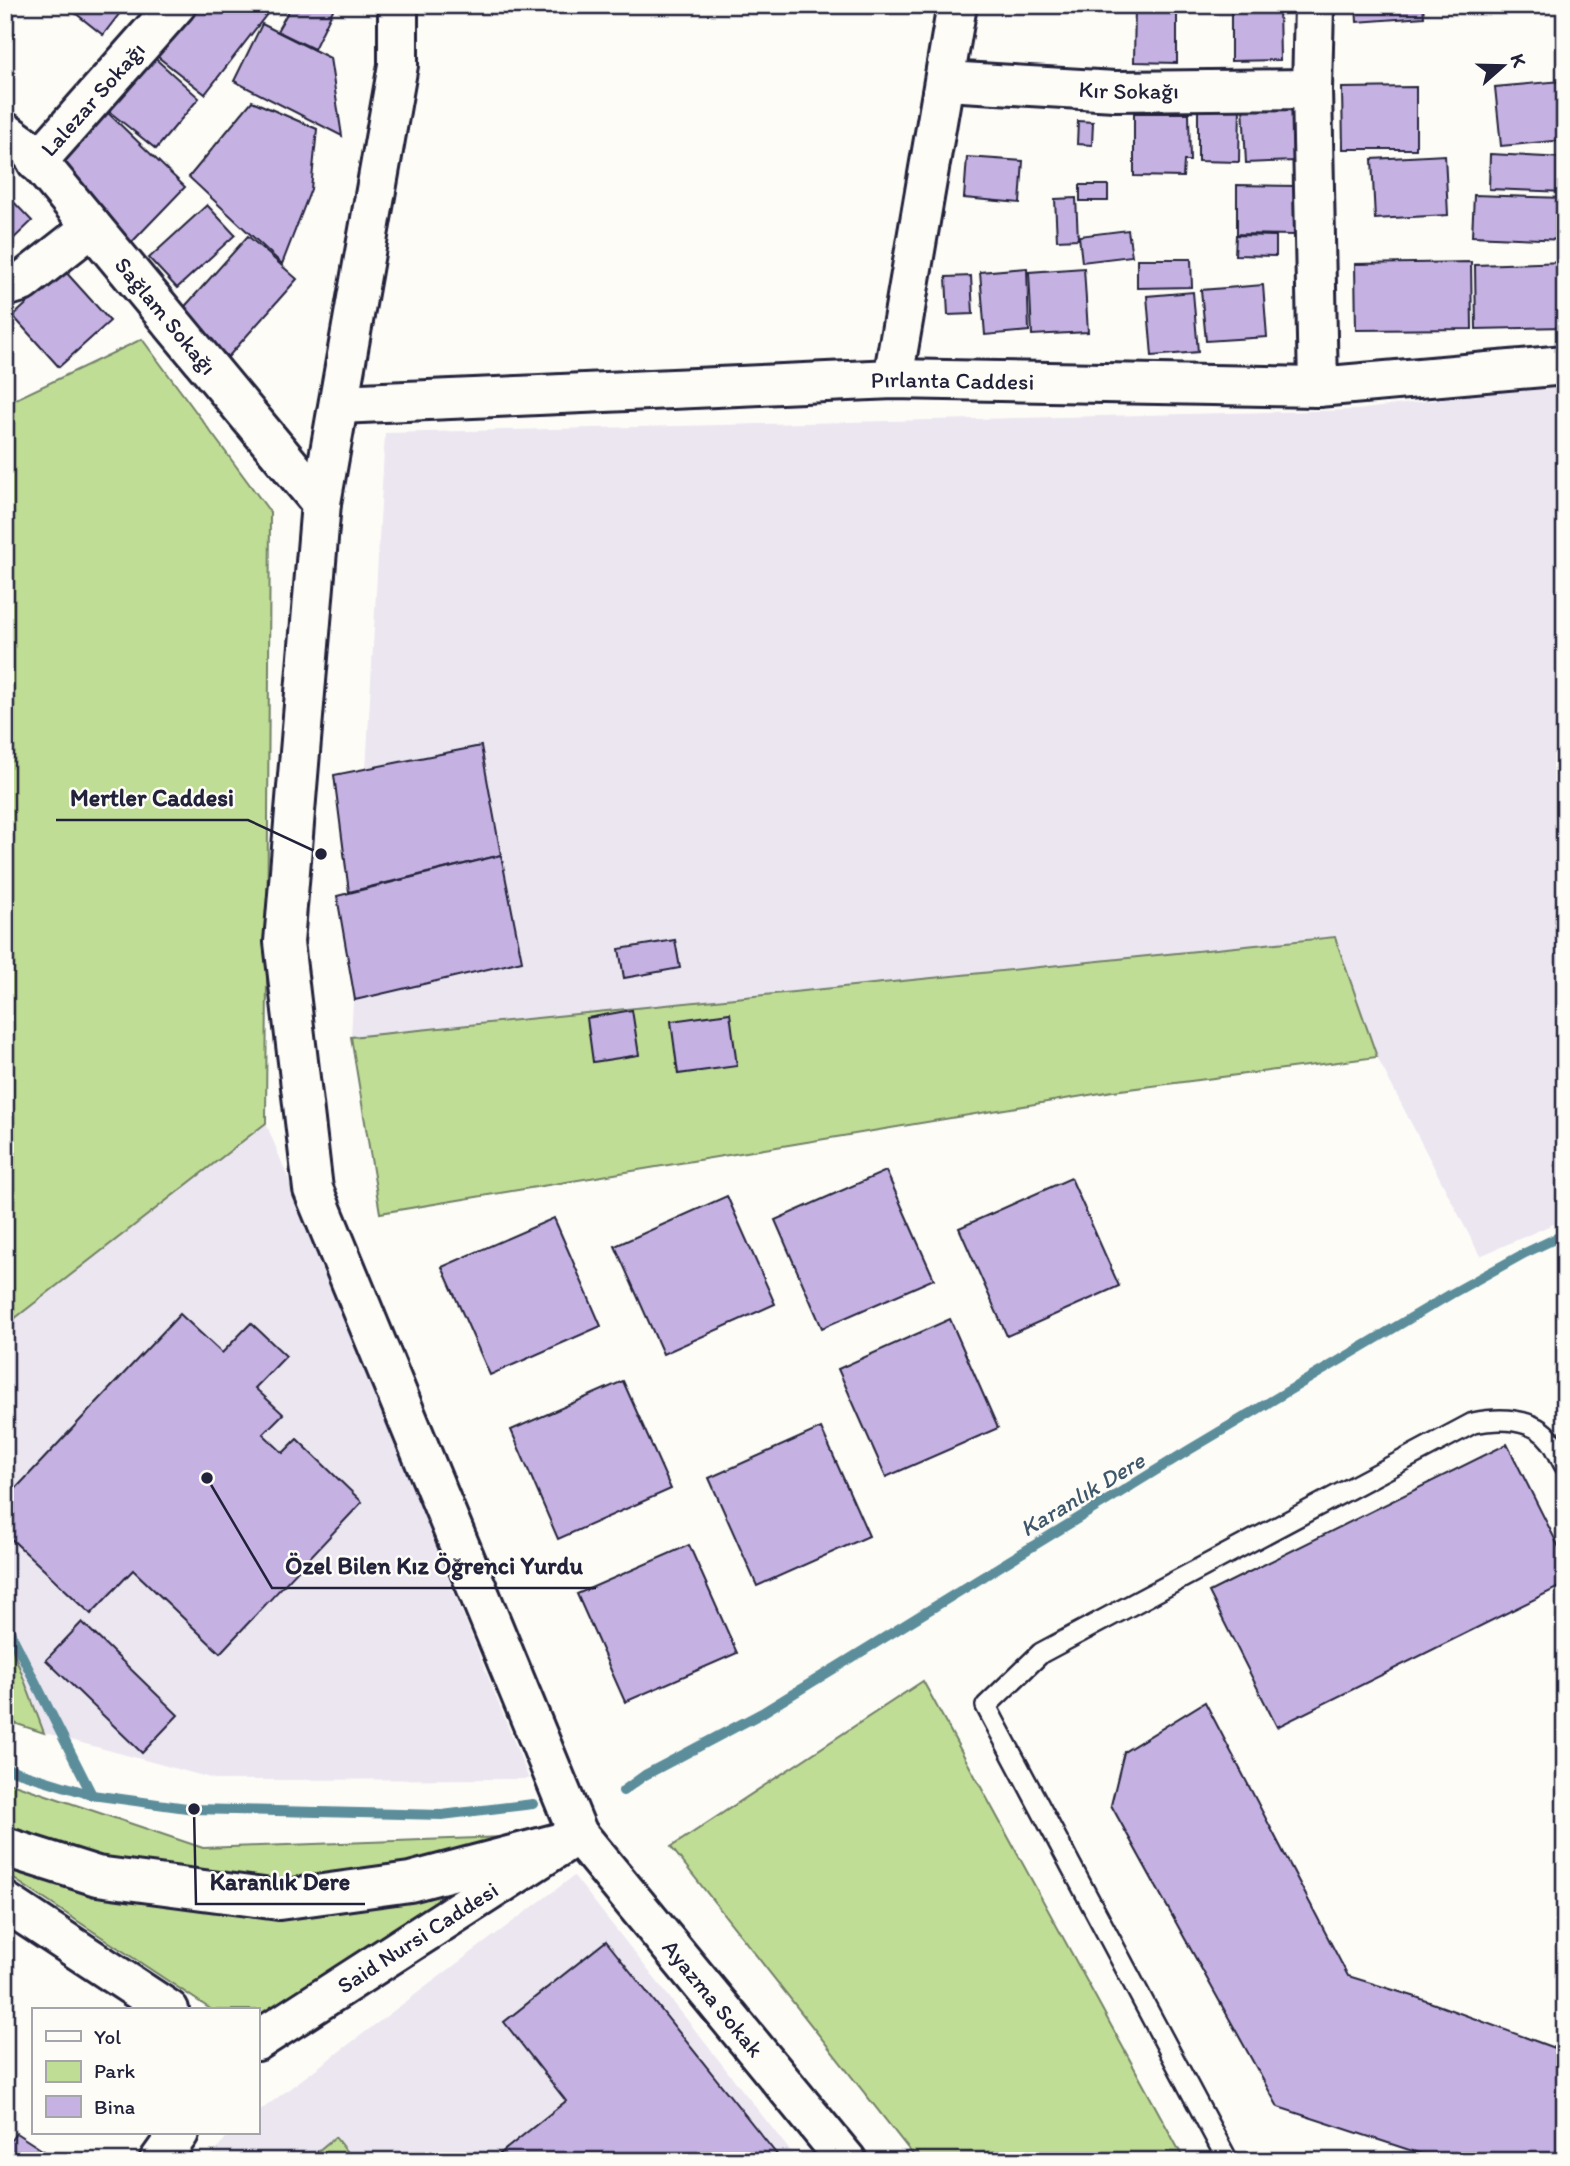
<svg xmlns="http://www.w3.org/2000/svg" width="1570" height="2166" viewBox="0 0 1570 2166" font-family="Itim,sans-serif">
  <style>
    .built { fill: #ece6f1 }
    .green { fill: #c0dd95; stroke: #718068; stroke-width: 2 }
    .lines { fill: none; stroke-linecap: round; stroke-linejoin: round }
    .stream { stroke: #5c8d9a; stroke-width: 10 }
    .building { fill: #c5b2e3; stroke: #22223b; stroke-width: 2 }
    .service-casing { stroke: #22223b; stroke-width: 24 }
    .minor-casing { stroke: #22223b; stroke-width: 44 }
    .tertiary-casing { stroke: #22223b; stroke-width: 44 }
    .service { stroke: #fdfcf7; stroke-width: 19 }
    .minor { stroke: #fdfcf7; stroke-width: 38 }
    .tertiary { stroke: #fdfcf7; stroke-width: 38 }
    .labels { text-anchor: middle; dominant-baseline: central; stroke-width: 5; stroke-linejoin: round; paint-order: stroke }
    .street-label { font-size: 23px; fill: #22223b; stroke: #fdfcf7 }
    .water-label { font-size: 24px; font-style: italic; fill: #3f576b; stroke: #fdfcf7 }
    .leader { fill: none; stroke: #22223b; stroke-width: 2.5 }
    .callout-dot { fill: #22223b; stroke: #fdfcf7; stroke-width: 2.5 }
    .callout-label { font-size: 24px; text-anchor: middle; font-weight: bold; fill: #22223b; stroke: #fdfcf7; stroke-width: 5; stroke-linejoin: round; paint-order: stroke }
  </style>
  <rect width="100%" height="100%" fill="#fdfcf7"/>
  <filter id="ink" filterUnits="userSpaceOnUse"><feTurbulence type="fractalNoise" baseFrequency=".0143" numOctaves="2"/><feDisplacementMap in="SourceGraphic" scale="14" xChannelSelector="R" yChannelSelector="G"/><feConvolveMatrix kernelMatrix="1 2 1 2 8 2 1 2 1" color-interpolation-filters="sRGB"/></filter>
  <g filter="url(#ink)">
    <g class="built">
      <path d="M1565,383v836l-85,37 -103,-199 -42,-120 -984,100 34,-604 972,-23z"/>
      <path d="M266,1123l263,656 -311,1 -173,-47 -40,-104v-303z"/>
      <path d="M574,1876l224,285h-589l18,-25 4,-3h26v-20z"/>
    </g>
    <g class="green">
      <path d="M142,339l128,173 -4,611 -261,203v-929l9,3z"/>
      <path d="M1335,937l42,120 -264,34 -733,122 -29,-176z"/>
      <path d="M5,1629l39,104 -39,-13z"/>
      <path d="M923,1681l262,480h-267l-247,-314z"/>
      <path d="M5,1781l198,67 301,-11 9,23 -256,160v-10h-45l-207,-137z"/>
      <path d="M335,2137l19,24h-48z"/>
    </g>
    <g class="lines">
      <g class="stream">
        <path d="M5,1622l87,173"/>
        <path d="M5,1768l87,27 102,14 248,6 91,-11"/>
        <path d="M623,1791l22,-16 117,-62 427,-263 262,-156 74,-41 40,-19"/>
      </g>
    </g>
    <g class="building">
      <path d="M65,5h61l-23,30z"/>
      <path d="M190,5h84l-69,89 -52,-41z"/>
      <path d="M292,5h37l4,5 -19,39 -37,-18z"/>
      <path d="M1135,5h42v58l-43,-1z"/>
      <path d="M1231,5h48l1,55 -49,1z"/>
      <path d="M1356,5h67l1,12 -67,5z"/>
      <path d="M262,24l68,34 12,78 -108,-55z"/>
      <path d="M148,52l51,46 -43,51 -55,-44z"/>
      <path d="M1562,81l3,59 -64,6 -6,-59z"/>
      <path d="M1416,87v62h-73l-1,-61z"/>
      <path d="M252,101l65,28 -6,60 -29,75 -93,-87z"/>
      <path d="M1293,103l2,58 -49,2 -3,-58z"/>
      <path d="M1198,104h42l-1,58 -41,-1z"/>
      <path d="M105,110l80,77 -53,55 -80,-77z"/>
      <path d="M1134,113h55l1,48h-6l-1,16 -49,-1z"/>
      <path d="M1078,121l15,1 -1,23 -15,-1z"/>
      <path d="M1490,154l75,4v34l-76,-3z"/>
      <path d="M1445,155l3,60 -73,4 -3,-60z"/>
      <path d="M967,157l56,4 -3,42 -56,-5z"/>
      <rect x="1080" y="185" width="28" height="16"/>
      <path d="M1237,185l59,1v49l-59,-1z"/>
      <path d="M5,193l27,28 -27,26z"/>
      <path d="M1474,195l91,3v42l-93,-4z"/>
      <path d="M1076,198l2,41 -21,1 -2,-41z"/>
      <path d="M207,205l28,30 -58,53 -28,-30z"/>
      <path d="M1128,230l4,26 -50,6 -3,-26z"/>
      <path d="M1236,235l40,1v20l-41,-1z"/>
      <path d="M248,236l49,43 -69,78 -49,-44z"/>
      <path d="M1137,259h54l1,28 -55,1z"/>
      <path d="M1471,262l1,67 -116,1 -1,-66z"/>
      <path d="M1565,262v65l-89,2 -1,-64z"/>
      <path d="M1027,268l2,63 -44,4 -5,-63z"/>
      <path d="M1084,268l4,64 -56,3 -3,-63z"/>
      <path d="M64,270l46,51 -51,46 -46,-51z"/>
      <path d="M971,276l2,38 -25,1 -2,-38z"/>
      <path d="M1263,285l4,52 -61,4 -5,-51z"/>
      <path d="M1193,292l5,60 -46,4 -5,-60z"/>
      <path d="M481,746l20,109 -152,37 -15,-117z"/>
      <path d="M501,855l21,106 -167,39 -18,-104z"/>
      <path d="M675,940l5,28 -56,10 -5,-29z"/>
      <path d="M632,1010l7,45 -46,7 -6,-44z"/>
      <path d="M730,1013l7,53 -59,8 -7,-53z"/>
      <path d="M886,1171l48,108 -112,49 -47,-108z"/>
      <path d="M1071,1178l48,108 -112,50 -48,-108z"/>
      <path d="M727,1196l48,108 -112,50 -48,-108z"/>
      <path d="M554,1218l47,108 -111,49 -48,-108z"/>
      <path d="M180,1314l42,39 29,-30 35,33 -31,32 28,26 -20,20 20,19 14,-14 65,63 -142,151 -87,-83 -42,44 -86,-81v-33z"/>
      <path d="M950,1319l48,109 -112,49 -48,-108z"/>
      <path d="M623,1381l48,108 -113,50 -47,-109z"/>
      <path d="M821,1428l48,108 -112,50 -48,-108z"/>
      <path d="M1507,1444l58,115v25l-288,143 -68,-135z"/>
      <path d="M689,1545l48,108 -112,49 -48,-108z"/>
      <path d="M82,1622l96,93 -36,38 -96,-93z"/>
      <path d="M1205,1702l143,274 68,21 149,55v109h-122l-165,-54 -167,-302 13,-53z"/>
      <path d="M606,1941l176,220h-291l75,-60 -62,-79z"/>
      <path d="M16,2133l43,28h-54v-12z"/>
    </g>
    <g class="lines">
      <defs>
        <path id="service" d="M1228,2161l-242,-455 55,-53 432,-230c25,-5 61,-6 78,18 6,7 9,17 14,25"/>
        <g id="minor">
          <path id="s1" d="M398,5v60l-77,438 -37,439 29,247 265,645 269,327"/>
          <path d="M1314,5l-2,84 6,298"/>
          <path id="s2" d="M945,81l170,10 197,-2"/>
          <path id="s3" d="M5,132l21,15 295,356"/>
          <path id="s4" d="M37,162l139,-157"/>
          <path d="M5,287l17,-5 70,-55"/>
          <path d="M893,379l64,-374"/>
          <path id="s5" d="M339,404l554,-25 425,8 247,-22"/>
          <path d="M5,1847l92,29 182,24 131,-18 148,-39"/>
          <path d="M5,1902l164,108"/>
        </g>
        <g id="tertiary">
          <path id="s6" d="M257,2041l321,-207"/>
          <path d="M159,2161l20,-28"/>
        </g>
      </defs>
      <use href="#service" class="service-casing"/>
      <use href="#minor" class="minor-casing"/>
      <use href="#tertiary" class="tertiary-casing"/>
      <use href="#service" class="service"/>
      <use href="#minor" class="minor"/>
      <use href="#tertiary" class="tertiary"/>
    </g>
  </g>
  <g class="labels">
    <g class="street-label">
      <text stroke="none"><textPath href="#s2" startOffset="184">Kır Sokağı</textPath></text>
      <text stroke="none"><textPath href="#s4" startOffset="84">Lalezar Sokağı</textPath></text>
      <text stroke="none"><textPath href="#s3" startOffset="245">Sağlam Sokağı</textPath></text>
      <text stroke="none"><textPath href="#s5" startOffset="614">Pırlanta Caddesi</textPath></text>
      <text stroke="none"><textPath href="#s6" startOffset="191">Said Nursi Caddesi</textPath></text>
      <text stroke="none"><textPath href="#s1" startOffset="2104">Ayazma Sokak</textPath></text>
    </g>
    <g class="water-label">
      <text transform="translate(1082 1494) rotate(-31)">Karanlık Dere</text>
    </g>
  </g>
  <path class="leader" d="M321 854L248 820H56M207 1478L272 1588H596M194 1809L196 1904H365"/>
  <g class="callout-dot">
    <circle cx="321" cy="854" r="7"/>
    <circle cx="207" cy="1478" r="7"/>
    <circle cx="194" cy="1809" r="7"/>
  </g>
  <g class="callout-label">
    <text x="152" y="806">Mertler Caddesi</text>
    <text x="434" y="1574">Özel Bilen Kız Öğrenci Yurdu</text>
    <text x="280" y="1890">Karanlık Dere</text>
  </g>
  <rect width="1570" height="2166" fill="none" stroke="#fdfcf7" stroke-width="28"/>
  <rect x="14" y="14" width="1542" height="2138" fill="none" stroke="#22223b" stroke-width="2.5" filter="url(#ink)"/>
  <rect x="32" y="2008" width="228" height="126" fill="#fdfcf7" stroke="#a5a5ac" stroke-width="2"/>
  <rect x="46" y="2031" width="35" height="10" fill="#fdfcf7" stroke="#a5a5ac" stroke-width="2"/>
  <text x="94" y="2044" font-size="21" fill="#22223b">Yol</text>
  <rect x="46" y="2061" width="35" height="21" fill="#c0dd95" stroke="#a5a5ac" stroke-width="2"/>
  <text x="94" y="2078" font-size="21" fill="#22223b">Park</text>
  <rect x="46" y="2096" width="35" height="21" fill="#c5b2e3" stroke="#a5a5ac" stroke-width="2"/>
  <text x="94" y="2114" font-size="21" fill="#22223b">Bina</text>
  <g transform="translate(1503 66) rotate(70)" stroke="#fdfcf7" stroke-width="5" paint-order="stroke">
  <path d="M0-5L12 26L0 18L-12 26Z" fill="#22223b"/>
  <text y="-10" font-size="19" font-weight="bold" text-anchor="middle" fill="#22223b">K</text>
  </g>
</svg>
